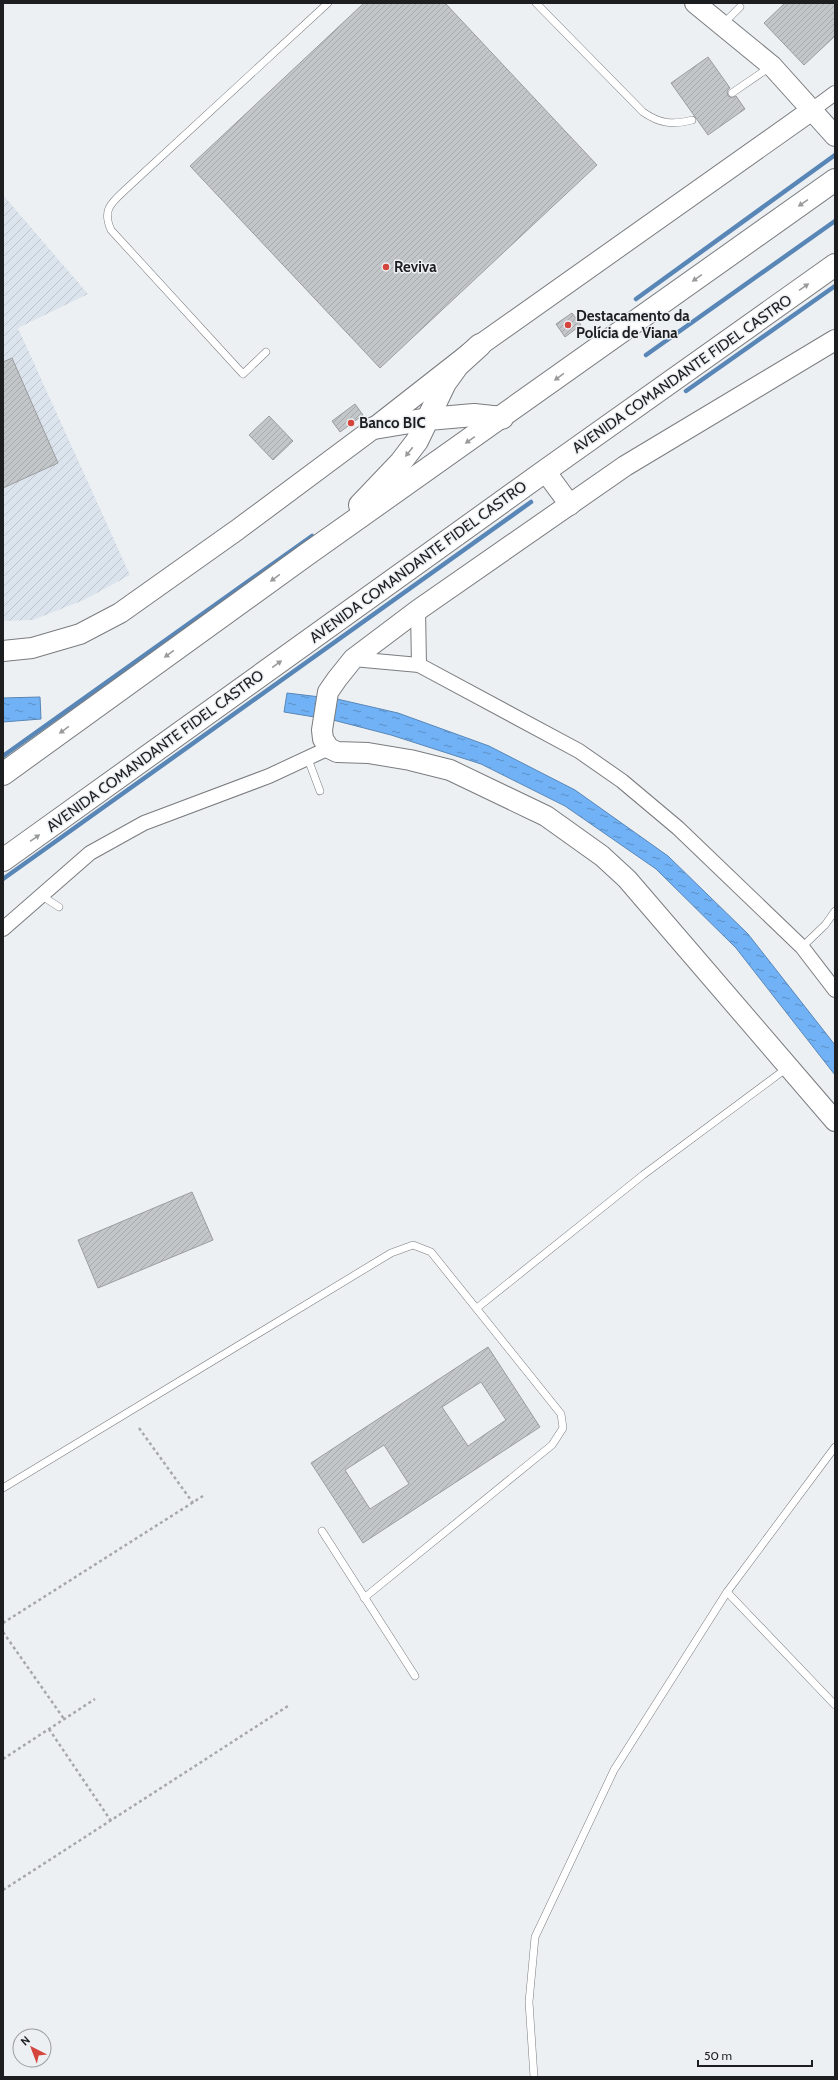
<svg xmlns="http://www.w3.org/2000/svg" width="838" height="2080" viewBox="0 0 838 2080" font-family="Cabin,sans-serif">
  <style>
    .industrial { fill: url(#industrial-furrows) }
    .water { fill: url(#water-ripples); stroke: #5886b6 }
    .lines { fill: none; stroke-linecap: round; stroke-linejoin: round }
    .stream { stroke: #5886b6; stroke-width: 4.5 }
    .building { fill: url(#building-hatch); stroke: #9b9da0; fill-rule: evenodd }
    .lane-casing { stroke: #7a7c7f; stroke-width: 8 }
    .street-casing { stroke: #7a7c7f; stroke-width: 16 }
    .secondary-casing { stroke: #7a7c7f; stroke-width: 22 }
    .highway-casing { stroke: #7a7c7f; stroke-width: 24 }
    .path { stroke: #a6a8ab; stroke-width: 2.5; stroke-dasharray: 3 3; stroke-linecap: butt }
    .lane { stroke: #fff; stroke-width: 7 }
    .street { stroke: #fff; stroke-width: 14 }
    .secondary { stroke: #fff; stroke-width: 20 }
    .highway { stroke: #fff; stroke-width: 22 }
    .oneway { fill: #999a9a }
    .poi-dot { fill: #d4463b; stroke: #edf0f3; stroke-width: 1.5 }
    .labels { text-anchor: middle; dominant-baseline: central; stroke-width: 3; stroke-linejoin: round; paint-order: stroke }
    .poi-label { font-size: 15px; font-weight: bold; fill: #1d1e1f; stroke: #edf0f3; text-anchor: start }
    .street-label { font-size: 15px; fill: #1d1e1f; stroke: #edf0f3 }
  </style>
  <defs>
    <pattern id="industrial-furrows" width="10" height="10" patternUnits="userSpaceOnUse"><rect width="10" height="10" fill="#dbe4ed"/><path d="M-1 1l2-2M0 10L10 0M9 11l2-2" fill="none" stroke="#bcc3cb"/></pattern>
    <pattern id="water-ripples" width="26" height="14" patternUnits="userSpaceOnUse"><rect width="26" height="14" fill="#71b2f6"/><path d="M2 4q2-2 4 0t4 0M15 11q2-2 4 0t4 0" fill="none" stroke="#5c90c7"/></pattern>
    <pattern id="building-hatch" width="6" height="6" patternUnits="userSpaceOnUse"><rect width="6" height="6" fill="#c3c6c9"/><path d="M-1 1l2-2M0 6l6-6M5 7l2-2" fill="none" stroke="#a7aaac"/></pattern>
  </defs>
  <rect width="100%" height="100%" fill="#edf0f3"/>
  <path class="industrial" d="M3,195l85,99 -70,34 112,247 -46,25 -51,20 -30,1z"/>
  <g class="water">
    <path d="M287,693l50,6 61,14 91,33 86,44 93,66 80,78 87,111v30l-99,-127 -80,-79 -91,-63 -84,-42 -90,-29 -58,-15 -49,-8z"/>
    <path d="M40,697l1,22 -38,3v-24z"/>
  </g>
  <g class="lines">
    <g class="stream">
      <path d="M636,299l199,-144"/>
      <path d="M646,355l189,-134"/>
      <path d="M686,391l149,-105"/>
      <path d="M3,756l309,-220"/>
      <path d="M3,879l528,-377"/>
    </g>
  </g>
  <g class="building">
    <path d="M364,3h81l152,162 -217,203 -190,-202z"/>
    <path d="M785,3h50v33l-31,29 -40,-42z"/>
    <path d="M708,57l22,31 -3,3 1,5 4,2 4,-2 9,13 -37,26 -37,-52z"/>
    <path d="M572,313l9,12 -16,12 -9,-13z"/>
    <path d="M12,358l46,105 -55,25v-126z"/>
    <path d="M355,404l8,11 -23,17 -8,-11z"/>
    <path d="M269,416l24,25 -20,19 -24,-25z"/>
    <path d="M192,1192l21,48 -115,48 -20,-48z"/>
    <path d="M488,1347l52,80 -177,116 -52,-80zM481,1382l25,38 -38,26 -26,-39zM384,1445l25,39 -39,25 -25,-39z"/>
  </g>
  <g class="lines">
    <defs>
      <g id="lane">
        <path d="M536,3l107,109c17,12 30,13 49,8"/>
        <path d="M723,24l17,-17"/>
        <path d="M732,93l38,-26"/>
        <path d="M266,352l-23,22 -132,-144c-9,-20 0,-27 14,-40l203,-187"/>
        <path d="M308,759l12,32"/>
        <path d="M42,896l17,11"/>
        <path d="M802,947l23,-22 10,-14"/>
        <path d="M477,1308l166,-133 144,-107"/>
        <path d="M3,1488l388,-235 22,-8 18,7 130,162 2,14 -11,17 -188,153"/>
        <path d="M322,1531l93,145"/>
        <path d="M727,1592l108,113"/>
        <path d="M534,2077l-5,-75 6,-65 79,-167 113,-178 108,-145"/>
      </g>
      <g id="street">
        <path d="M812,110l23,-17"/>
        <path d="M418,610l1,55"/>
        <path d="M353,659l66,6 160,86 43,30 56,47 124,119 33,43"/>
        <path d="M3,929l87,-76 54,-30 125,-47 60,-28"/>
      </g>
      <g id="secondary">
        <path d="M695,3l77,63 63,70"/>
        <path d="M835,340l-210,126 -207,144 -65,49 -16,20 -9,13 -6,38 1,9 6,9 8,4 31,1 42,7 40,10 96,46 56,40 25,23 208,242"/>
        <path d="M545,471l25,34"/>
        <path d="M3,651l29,-3 48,-14 40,-21 117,-83 137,-102 106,-83 332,-235"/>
      </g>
      <g id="highway">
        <path d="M374,428l54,-9 46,-4 28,3"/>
        <path d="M360,505l41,-43 16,-21 28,-58 13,-18 22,-20"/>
        <path d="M3,774l303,-219 529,-375"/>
        <path d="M3,860l542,-389 290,-206"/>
      </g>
    </defs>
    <use href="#lane" class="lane-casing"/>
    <use href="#street" class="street-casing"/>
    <use href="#secondary" class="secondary-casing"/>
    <use href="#highway" class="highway-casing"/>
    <g class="path">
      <path d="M139,1428l54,75"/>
      <path d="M3,1623l200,-127"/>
      <path d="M3,1632l61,87"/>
      <path d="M49,1729l62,92"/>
      <path d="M3,1759l92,-60"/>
      <path d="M3,1890l285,-184"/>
    </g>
    <use href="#lane" class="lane"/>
    <use href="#street" class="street"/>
    <use href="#secondary" class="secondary"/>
    <use href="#highway" class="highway"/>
  </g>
  <defs><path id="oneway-solid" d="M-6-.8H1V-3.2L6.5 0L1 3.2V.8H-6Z"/></defs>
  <g class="oneway">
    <use href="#oneway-solid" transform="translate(803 203) rotate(145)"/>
    <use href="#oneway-solid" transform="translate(697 278) rotate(145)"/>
    <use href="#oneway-solid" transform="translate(804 287) rotate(-35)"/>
    <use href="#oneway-solid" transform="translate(559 377) rotate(144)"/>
    <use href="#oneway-solid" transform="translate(470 440) rotate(145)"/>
    <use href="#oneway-solid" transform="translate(409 452) rotate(128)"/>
    <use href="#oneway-solid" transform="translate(275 578) rotate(144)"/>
    <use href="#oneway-solid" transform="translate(169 654) rotate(144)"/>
    <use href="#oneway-solid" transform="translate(277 664) rotate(-36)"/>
    <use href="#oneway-solid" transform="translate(64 730) rotate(144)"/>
    <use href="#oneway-solid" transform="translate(35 838) rotate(-35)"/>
  </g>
  <g class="poi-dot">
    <circle cx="386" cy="267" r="4"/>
    <circle cx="568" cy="325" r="4"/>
    <circle cx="351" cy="423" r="4"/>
  </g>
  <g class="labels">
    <g class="poi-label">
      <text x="394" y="267">Reviva</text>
      <text x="576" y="316">Destacamento da<tspan x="576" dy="17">Polícia de Viana</tspan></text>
      <text x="359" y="423">Banco BIC</text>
    </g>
    <g class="street-label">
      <text transform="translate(682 374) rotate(-35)">AVENIDA COMANDANTE FIDEL CASTRO</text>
      <text transform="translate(418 562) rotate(-36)">AVENIDA COMANDANTE FIDEL CASTRO</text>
      <text transform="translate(155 751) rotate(-36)">AVENIDA COMANDANTE FIDEL CASTRO</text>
    </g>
  </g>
  <rect width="838" height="2080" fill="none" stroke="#1d1e1f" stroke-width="8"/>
  <g transform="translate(32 2048) rotate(318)"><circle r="19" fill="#edf0f3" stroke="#9a9c9e"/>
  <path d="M0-3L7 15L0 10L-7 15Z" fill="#d4463b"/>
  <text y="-6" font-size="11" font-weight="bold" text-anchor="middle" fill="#1d1e1f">N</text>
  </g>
  <path d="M698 2060v6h114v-6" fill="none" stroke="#1d1e1f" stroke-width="2"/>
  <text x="704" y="2060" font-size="12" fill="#1d1e1f" stroke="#edf0f3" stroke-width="3" paint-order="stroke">50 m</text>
</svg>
